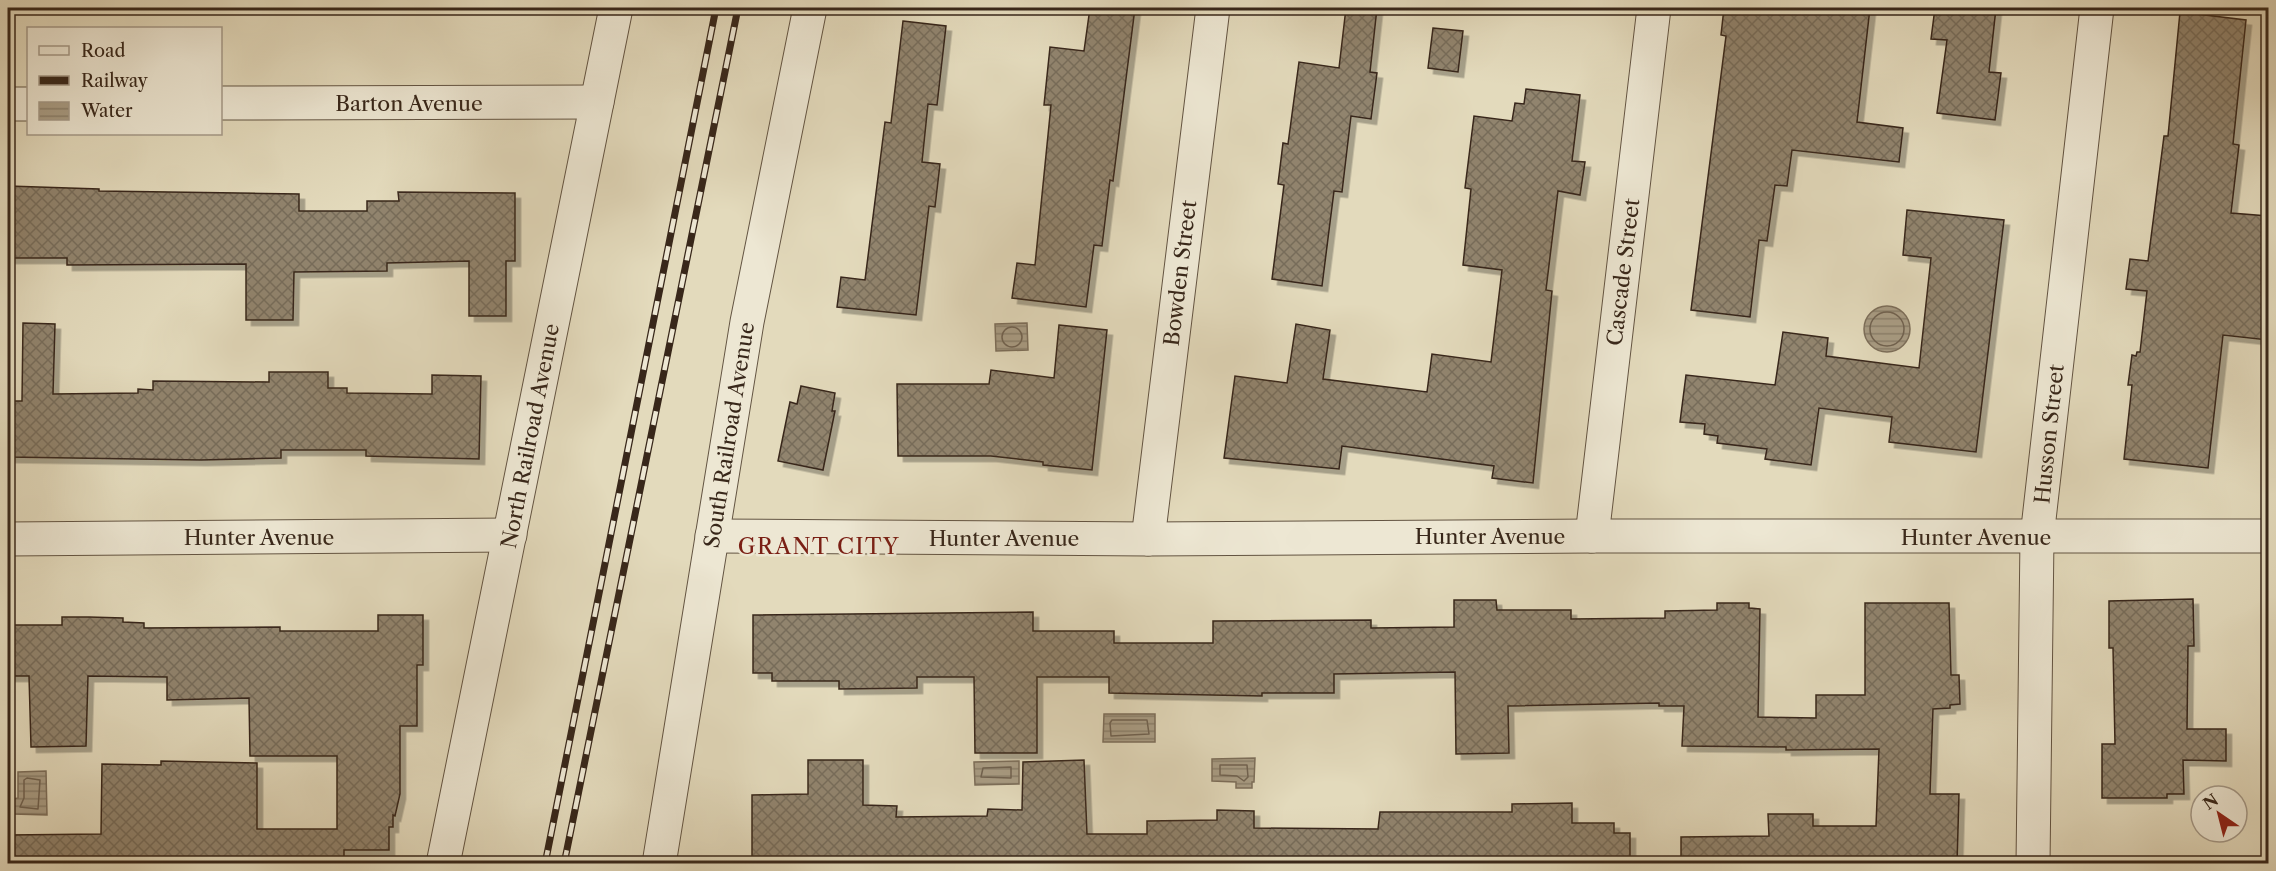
<svg xmlns="http://www.w3.org/2000/svg" width="2276" height="871" viewBox="0 0 2276 871" font-family="'Libre Caslon Text',serif">
  <style>
    .water { fill: url(#water-rules); stroke: #7c6e5a; stroke-width: 1.5 }
    .lines { fill: none; stroke-linecap: round; stroke-linejoin: round }
    .shore { stroke: #706250; stroke-width: 1.5 }
    .building { fill: url(#building-cross-hatch); stroke: #38271a; stroke-width: 1.5; filter: url(#shadow) }
    .minor-casing { stroke: #635442; stroke-width: 35 }
    .minor { stroke: #ede7d3; stroke-width: 33 }
    .rail-casing { stroke: #38271a; stroke-width: 7 }
    .rail { stroke: #ede7d3; stroke-width: 4.5; stroke-dasharray: 14; stroke-linecap: butt }
    .labels { text-anchor: middle; dominant-baseline: central; stroke-width: 5; stroke-linejoin: round; paint-order: stroke }
    .street-label { font-size: 21px; fill: #38271a; stroke: #ede7d3 }
    .neighbourhood-label { font-size: 22px; letter-spacing: 1.5px; fill: #7a1f14; stroke: #ede7d3 }
  </style>
  <defs>
    <pattern id="water-rules" width="6" height="5" patternUnits="userSpaceOnUse" patternTransform="scale(1.5)"><rect width="6" height="5" fill="#a99d85"/><path d="M0 2.5h6" fill="none" stroke="#8b806c"/></pattern>
    <pattern id="building-cross-hatch" width="8" height="8" patternUnits="userSpaceOnUse" patternTransform="scale(1.5)"><rect width="8" height="8" fill="#91846e"/><path d="M0 0l8 8M0 8l8-8" fill="none" stroke="#776c5a"/></pattern>
    <filter id="shadow"><feDropShadow dx="5.5" dy="5.5" stdDeviation="0" flood-color="#0004"/></filter>
  </defs>
  <rect width="100%" height="100%" fill="#e3dabc"/>
  <filter id="stains"><feTurbulence type="fractalNoise" baseFrequency=".00333" numOctaves="4"/><feColorMatrix values="0 0 0 0 .2 0 0 0 0 .09 0 0 0 0 .02 0 0 0 .5 -.17"/></filter>
  <radialGradient id="worn" r=".72"><stop offset=".6" stop-color="#630" stop-opacity="0"/><stop offset="1" stop-color="#630" stop-opacity=".3"/></radialGradient>
  <g class="water">
    <circle cx="1887" cy="329" r="23"/>
    <path d="M1027,323l1,27 -32,1 -1,-27z"/>
    <path d="M1104,714h51v28h-52z"/>
    <path d="M1255,758l-1,24h-2v6h-16v-6l-24,-1v-22z"/>
    <path d="M1019,761v23l-44,1 -1,-23z"/>
    <path d="M46,771l1,44 -34,-1v-15l5,-1v-26z"/>
  </g>
  <g class="lines">
    <g class="shore">
      <circle cx="1887" cy="329" r="17"/>
      <circle cx="1012" cy="337" r="10"/>
      <path d="M1112,720h35l2,14 -38,2 -1,-13z"/>
      <path d="M1220,765h27l1,12 -4,4 -7,-5 -17,-1z"/>
      <path d="M1011,767v11l-30,-1 2,-9z"/>
      <path d="M27,778l13,2 -2,29 -18,-2 4,-9v-18z"/>
    </g>
  </g>
  <g class="building">
    <path d="M1090,8h45l-22,173 -3,-1 -8,66 -8,-1 -8,62 -74,-9 5,-35 18,2 16,-160h-7l6,-58 34,4z"/>
    <path d="M1346,8h31l-7,64 7,1 -6,46 -20,-3 -9,76 -8,-1 -12,95 -50,-7 12,-94 -6,-1 5,-41 5,1 11,-82 40,6z"/>
    <path d="M1724,8h146l-13,114 46,6 -4,34 -107,-12 -5,36 -12,-1 -8,56 -8,-1 -9,77 -59,-7 35,-274 -5,-1z"/>
    <path d="M1935,8h61l-7,64 12,1 -6,47 -58,-7 10,-73 -16,-1z"/>
    <path d="M2180,12l66,8 -13,124 6,1 -8,68 37,3v124l-45,-5 -15,133 -84,-9 8,-74h-4l4,-30 4,1 1,-4h3l7,-61 -21,-2 4,-30 18,2 16,-125h4z"/>
    <path d="M903,21l43,5 -9,79 -9,-1 -6,58 18,2 -5,43 -6,-1 -13,109 -79,-8 4,-30 24,3 20,-158 6,1z"/>
    <path d="M1433,28l30,3 -5,41 -30,-4z"/>
    <path d="M1526,89l54,6 -8,66 13,1 -5,33 -22,-4 -12,99 6,1 -19,192 -41,-5 2,-12 -152,-20 -3,23 -115,-11 11,-82 52,7 9,-59 34,6 -7,49 104,13 5,-38 59,8 11,-92 -39,-5 8,-76 -6,-1 9,-72 38,5 3,-18 9,1z"/>
    <path d="M8,186l91,3v2l200,3v17h68v-10h32l-1,-9 117,1v68h-9v55h-37v-55l-82,2v8l-93,1 -1,48h-47v-56l-179,1v-7h-59z"/>
    <path d="M1907,210l97,10 -28,232 -87,-10 3,-25 -73,-9 -8,57 -46,-6 2,-10 -50,-6 1,-7 -14,-2 1,-10 -25,-2 6,-47 89,10 8,-53 45,6 -2,18 93,12 12,-110 -28,-3z"/>
    <path d="M23,323l32,1 -2,70 85,-1v-4l15,1v-9l116,1v-10h59v16h19v5l85,1v-19l49,1 -2,83 -113,-3v-6h-85v8l-80,2 -193,-3v-56h14z"/>
    <path d="M1059,325l48,5 -15,140 -49,-5v-3l-52,-6h-93l-1,-72h92l2,-14 63,8z"/>
    <path d="M801,386l34,7 -3,18h3l-12,59 -45,-9 12,-59 7,2z"/>
    <path d="M2193,599l1,47h-6l-1,83h39v32l-43,-1 1,34h-17v4h-65v-54h13l-2,-96h-4v-47z"/>
    <path d="M1454,600h42l1,10h74v9l94,-1v-7l52,-1v-7h32v5l11,1 -2,108 58,1v-23h49v-92h84l2,72h8l1,29 -10,1v3l-17,1 -3,85h29l-2,70h-276v-27l88,-1 -1,-22h45v12h63l3,-77 -93,1v-3l-104,-1 2,-40h-25v-3l-151,3 1,47 -53,1 -1,-82 -121,2v19h-72v3l-153,-3v-16h-72v76h-62l-1,-76h-57v11l-78,1v-8h-67v-8h-19v-58l280,-3v19h81v12h99v-22l158,-1v8l83,-1z"/>
    <path d="M378,615h45v50h-6v61h-17v68l-5,22 -2,-1v12h-4v23h-45v14h-336v-29l93,-1 1,-70 59,1v-4l96,2v66h80v-73h-87l-1,-58 -82,2v-23l-79,-1 -2,70 -55,1 -2,-71h-21v-51h54v-8h27l34,1v4l21,1v5l136,-1v4h98z"/>
    <path d="M808,760h55v45l34,1 -1,11 91,-1 1,-7 34,1 1,-48 61,-2 3,74h60v-13l70,-1v-10l37,1v17l124,1 2,-17h132v-8l60,-1v20h42v10h16v31h-878v-69l56,-1z"/>
  </g>
  <g class="lines">
    <defs>
      <g id="minor">
        <path d="M220,103l377,-1"/>
        <path d="M8,104h20"/>
        <path d="M712,536l436,3 444,-3h676"/>
        <path d="M1592,536l62,-528"/>
        <path d="M8,539l502,-4"/>
        <path d="M1148,539l65,-531"/>
        <path d="M443,864l173,-856"/>
        <path d="M659,864l88,-542 63,-314"/>
        <path d="M2033,864l4,-327 60,-529"/>
      </g>
    </defs>
    <use href="#minor" class="minor-casing"/>
    <use href="#minor" class="minor"/>
    <defs>
      <g id="rail">
        <path d="M545,864l171,-856"/>
        <path d="M564,864l174,-856"/>
      </g>
    </defs>
    <use href="#rail" class="rail-casing"/>
    <use href="#rail" class="rail"/>
  </g>
  <g class="labels">
    <g class="street-label">
      <text x="409" y="103">Barton Avenue</text>
      <text transform="translate(1623 272) rotate(-83)">Cascade Street</text>
      <text transform="translate(1180 273) rotate(-83)">Bowden Street</text>
      <text transform="translate(2049 434) rotate(-84)">Husson Street</text>
      <text transform="translate(729 435) rotate(-81)">South Railroad Avenue</text>
      <text transform="translate(530 436) rotate(-79)">North Railroad Avenue</text>
      <text x="1490" y="536">Hunter Avenue</text>
      <text x="259" y="537">Hunter Avenue</text>
      <text x="1976" y="537">Hunter Avenue</text>
      <text x="1004" y="538">Hunter Avenue</text>
    </g>
    <g class="neighbourhood-label">
      <text x="819" y="546">GRANT CITY</text>
    </g>
  </g>
  <rect width="2276" height="871" fill="none" stroke="#e3dabc" stroke-width="30"/>
  <rect x="9" y="9" width="2258" height="853" fill="none" stroke="#38271a" stroke-width="3"/>
  <rect x="15" y="15" width="2246" height="841" fill="none" stroke="#38271a" stroke-width="1.5"/>
  <rect x="27" y="27" width="195" height="108" fill="#ede7d3" stroke="#a59a89" stroke-width="1.5"/>
  <rect x="39" y="46" width="30" height="9" fill="#ede7d3" stroke="#a59a89" stroke-width="1.5"/>
  <text x="81" y="57" font-size="18" fill="#38271a">Road</text>
  <rect x="39" y="76" width="30" height="9" fill="#38271a" stroke="#a59a89" stroke-width="1.5"/>
  <text x="81" y="87" font-size="18" fill="#38271a">Railway</text>
  <rect x="39" y="102" width="30" height="18" fill="url(#water-rules)" stroke="#a59a89" stroke-width="1.5"/>
  <text x="81" y="117" font-size="18" fill="#38271a">Water</text>
  <g transform="translate(2219 814) rotate(325)"><circle r="28" fill="#ede7d3" stroke="#a59a89" stroke-width="1.5"/>
  <path d="M0-4.5L10 22L0 15L-10 22Z" fill="#8f2418"/>
  <text y="-9" font-size="16" font-weight="bold" text-anchor="middle" fill="#38271a">N</text>
  </g>
  <rect width="100%" height="100%" filter="url(#stains)"/>
  <rect width="100%" height="100%" fill="url(#worn)"/>
</svg>
